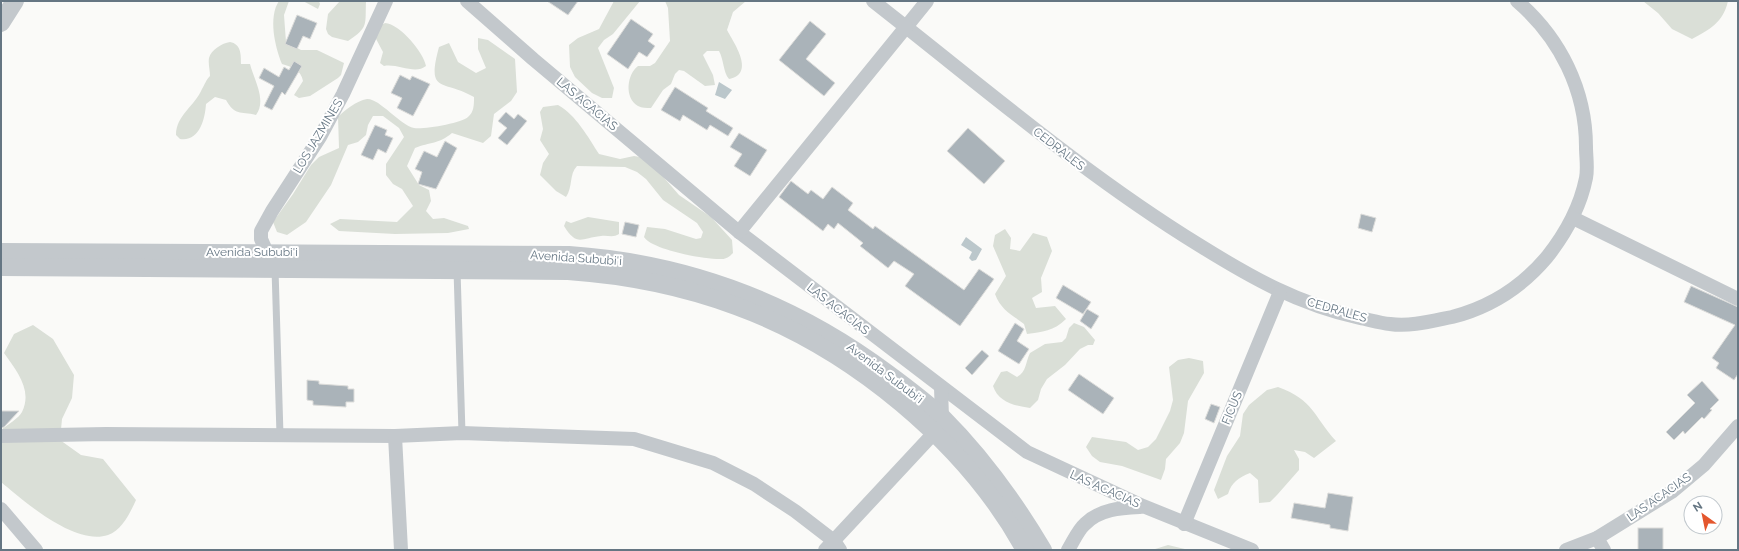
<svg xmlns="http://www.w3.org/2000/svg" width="1739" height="551" viewBox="0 0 1739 551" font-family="Raleway,sans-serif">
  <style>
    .green { fill: #dadfd7 }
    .water { fill: #bbc7cb }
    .building { fill: #aab3b9; stroke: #dcdcda }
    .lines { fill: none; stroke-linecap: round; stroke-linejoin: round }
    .service { stroke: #c3c8cc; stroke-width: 7 }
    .minor { stroke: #c3c8cc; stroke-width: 14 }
    .tertiary { stroke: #c3c8cc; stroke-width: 18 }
    .labels { text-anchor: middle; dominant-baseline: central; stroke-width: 4; stroke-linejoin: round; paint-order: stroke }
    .street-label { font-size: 12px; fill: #657683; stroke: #fff }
  </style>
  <rect width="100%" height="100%" fill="#fafaf8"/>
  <g class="green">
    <path d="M279,1h10l-5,14 2,27 15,8h16l27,13 -3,12 -3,3 -28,18 -11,2 -5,-3 9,-14c-2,-11 -10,-14 -21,-17 -7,-17 -14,-47 -3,-63z"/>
    <path d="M303,1h16l1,3 -2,5z"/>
    <path d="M340,1h26c-1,24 3,26 -18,40l-16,-4 -4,-3 -2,-5 2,-15z"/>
    <path d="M614,1h26l-27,33 -9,6 -6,8 16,40 -2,10h-10l-10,-5 -17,-16 -5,-10 -1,-22 9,-7 21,-9z"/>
    <path d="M665,1h81l-13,11 -6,18c7,13 29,44 2,49 -6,-7 -5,-19 -10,-28h-12l-4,4 10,20 2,10 -10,1 -21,-15 -5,-1 -4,4 -4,10 -8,6 -12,18c-5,0 -9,0 -13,-2 -14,-8 -11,-32 0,-40h12l5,-3 15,-22 -2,-33z"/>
    <path d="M1643,1h85c-5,22 -18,28 -36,38l-20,-10 -14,-16z"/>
    <path d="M385,23c15,1 39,30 41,43 -11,9 -29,-3 -42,0l-4,-3 3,-11 -8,-15 5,-11z"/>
    <path d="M478,38l10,2 27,19 2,33 -6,9 -17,13 -3,22 -8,7 -31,-10c-13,11 -22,9 -37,15l-8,18 12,19 10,5 2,11 -5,10 7,8 11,-1 24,8 1,3 -21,4 -53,1 -56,-3 -9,-7 10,-5 57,3 16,-16 -11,-17 -9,-5 -7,-9v-11l18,-27 -5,-9 -16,-12h-10l-5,9 -2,10 -8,7 -10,3 -17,40 -25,37 -19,13 -10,-3 -4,-10 20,-28 18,-29 8,-8 20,-9 -1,-31c7,-7 18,-16 29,-18 12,-1 33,26 47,29 8,2 48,-5 54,-11 6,-5 6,-12 6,-20 -31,-18 -48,-2 -35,-50l10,-4 9,19 18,11 10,-5 -8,-19z"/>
    <path d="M230,42c11,2 11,12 11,22h9c4,16 17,36 6,51 -16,-4 -21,1 -30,-15l-11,-3 -9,7c-1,16 -7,38 -26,35l-4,-4c0,-20 19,-29 26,-46 3,-5 4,-9 8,-13 0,-6 -2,-12 -1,-18 2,-8 13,-15 21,-16z"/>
    <path d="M558,105c18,10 30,32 41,49l21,5 14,-3 6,1 19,15 20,23 32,22 21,23 1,13c-3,3 -6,6 -11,6 -15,1 -70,-9 -78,-22l3,-10 18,2 31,10 5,-1 2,-6 -6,-9 -34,-23 -17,-21 -9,-7 -12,-5 -48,-1c-8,8 -4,21 -11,31l-10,-6 -16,-16 3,-12 6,-9 -9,-14 3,-11 -3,-17 3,-5z"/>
    <path d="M588,217l31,5v12c-6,4 -11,1 -18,2 -20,2 -24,11 -37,-10l2,-5 5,2z"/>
    <path d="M1005,229l6,9 -1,11 10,2 13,-18 14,4 5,14 -11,27 1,14 -10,6 4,10 19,-2 11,13c-12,12 -24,13 -39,15l-3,-10c-13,-10 -23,-14 -29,-30l11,-18 -13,-30 2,-11z"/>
    <path d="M1074,323l10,4 11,13 -2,5h-5l-8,4 -15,16 -18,14 -6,10 -3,11 -8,8c-15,-2 -32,-6 -37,-22l8,-14 6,-1 10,6c10,-6 8,-14 13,-24l15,-9 17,-2 4,-4 3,-10z"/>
    <path d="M33,325l20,14 21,36 -2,23 -10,21 -2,21 21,15 22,4 33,41c-6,13 -14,30 -28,35 -33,11 -83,-33 -107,-53v-52c6,-5 18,-12 21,-18 11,-22 -6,-42 -18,-59l10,-19z"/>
    <path d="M1189,358l14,3 1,12 -16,28 -4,32 -4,10 -14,16 -1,10 -4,11 -39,-14 -22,-4 -8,-6 -6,-9 6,-10 34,5 12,8 10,-3 8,-8 14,-28 3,-11 -4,-33 9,-7z"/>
    <path d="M1278,387c36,13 35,29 58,54l-22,17 -9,-6 -11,-2 5,9v11l-22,25 -7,7 -11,1 -1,-23 -8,-7c-12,5 -18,9 -22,21l-10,5 -4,-9 13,-34 13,-20 3,-22 6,-9 18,-15z"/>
    <path d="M1168,545l21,5h-37z"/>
  </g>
  <g class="water">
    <path d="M719,82l13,8 -7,9 -10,-4z"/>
    <path d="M966,237l16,12 -6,11 -4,1 -3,-3 3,-6 -11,-7z"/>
  </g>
  <g class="building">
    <path d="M547,1h31l-10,14z"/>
    <path d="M297,15l20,8 -7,16 -7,-3 -6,13 -12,-5z"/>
    <path d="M631,19l22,15 -5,7 7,5 -8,11 -8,-5 -11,17 -21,-15z"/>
    <path d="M810,21l16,13 -20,25 29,24 -11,13 -45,-36z"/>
    <path d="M294,61l8,5 -17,29 -3,-3 -10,18 -8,-4 10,-20 -15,-8 5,-10 15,9 5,-10 5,3z"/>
    <path d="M400,75l10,5 2,-4 18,8 -17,32 -16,-8 5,-10 -11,-5z"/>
    <path d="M675,87l33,21 -2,3 27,17 -5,8 -18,-11 -3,5 -24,-15 -3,6 -19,-11z"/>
    <path d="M506,112l8,7 4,-5 9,7 -20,24 -9,-7 9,-10 -9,-7z"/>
    <path d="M375,125l12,5 -2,5 8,3 -7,15 -8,-4 -5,11 -12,-5z"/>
    <path d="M968,128l37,33 -21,23 -37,-33z"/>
    <path d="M739,133l28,17 -17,26 -16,-10 8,-12 -12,-7z"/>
    <path d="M445,141l12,7 -21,41 -18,-5 4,-12 -7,-3 9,-18 13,6z"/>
    <path d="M791,181l17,13 3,-4 12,9 9,-12 21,16 -5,7 25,19 2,-3 89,64 15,-21 15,10 -34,47 -55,-40 9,-12 -20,-13 -6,7 -28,-22 3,-3 -25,-20 -4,6 -6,-5 -5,7 -44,-34z"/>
    <path d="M1361,214l15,4 -4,14 -14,-4z"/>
    <path d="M625,222l14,3 -3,12 -14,-3z"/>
    <path d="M1063,285l28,17 -8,12 -27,-16z"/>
    <path d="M1691,286l47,21v67l-4,6 -18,-12 3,-5 -7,-5 23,-33 -51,-23z"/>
    <path d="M1087,309l12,7 -8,13 -11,-8z"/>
    <path d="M1015,323l9,6 -7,12 12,8 -10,15 -21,-13z"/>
    <path d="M982,350l7,6 -17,19 -7,-7z"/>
    <path d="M1079,374l35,24 -11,16 -35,-24z"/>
    <path d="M307,380l12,1v3l29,2v3h6v13h-8v5l-33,-2v-4l-6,-1z"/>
    <path d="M1702,381l17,19 -9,9 2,1 -8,9 -2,-2 -17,17 -2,-3 -9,9 -8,-8 29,-29 -8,-8z"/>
    <path d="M1211,404l9,3 -6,16 -9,-4z"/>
    <path d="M1,411h18l-15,16 -3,1z"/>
    <path d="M1328,493l25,4 -5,34 -18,-3v-3l-39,-7 3,-15 31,5z"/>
    <rect x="1638" y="528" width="25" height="22"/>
  </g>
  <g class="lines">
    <g class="service">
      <path d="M275,269l5,166"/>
      <path d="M457,270l5,163"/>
    </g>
    <g class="minor">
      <path d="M467,1l66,58 206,173 288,220 116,54 109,44"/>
      <path d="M927,1l-21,26c96,76 189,154 293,218 53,33 99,59 161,73 10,2 20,5 30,6 20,3 42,-3 62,-7 39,-10 69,-29 95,-60 19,-24 33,-49 39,-79 2,-10 0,-21 0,-31 0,-57 -26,-109 -69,-146"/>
      <path d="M1573,218l165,81"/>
      <path d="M739,232l167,-205 -33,-26"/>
      <path d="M271,262l-10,-23v-8l11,-20 48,-74 23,-43 43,-93"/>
      <path d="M1,436l105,-2 289,2 67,-3 172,6 79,24 41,21 41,27 39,30 6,9"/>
      <path d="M395,436l6,114"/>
      <path d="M1,509l35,41"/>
      <path d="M1184,524l96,-232"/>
      <path d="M1597,538l7,12"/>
      <path d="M825,550l109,-117 8,-15 -1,-31"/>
      <path d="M1068,550c5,-8 10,-20 17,-26 15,-15 36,-16 55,-17"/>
      <path d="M1566,550l31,-12 76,-47 31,-26 34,-39"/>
    </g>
    <g class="tertiary">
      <path d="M1,23l14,-22"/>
      <path d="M1,252l568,3c116,8 224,48 318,118 19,14 39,29 56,45 39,39 72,85 100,132"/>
      <path d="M1,267l567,4c57,4 114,15 168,35 115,42 230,136 289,244"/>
    </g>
  </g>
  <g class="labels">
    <g class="street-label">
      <text transform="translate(587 104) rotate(40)">LAS ACACIAS</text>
      <text transform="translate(318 136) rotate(-59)">LOS JAZMINES</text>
      <text transform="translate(1059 149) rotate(38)">CEDRALES</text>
      <text x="252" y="252">Avenida Sububi'i</text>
      <text transform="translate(576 258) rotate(4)">Avenida Sububi'i</text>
      <text transform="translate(838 309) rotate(38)">LAS ACACIAS</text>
      <text transform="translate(1337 310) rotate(16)">CEDRALES</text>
      <text transform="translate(885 373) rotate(37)">Avenida Sububi'i</text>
      <text transform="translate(1232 408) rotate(-67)">FICUS</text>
      <text transform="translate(1105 489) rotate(24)">LAS ACACIAS</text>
      <text transform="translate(1659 497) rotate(-35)">LAS ACACIAS</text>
    </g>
  </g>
  <rect width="1739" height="551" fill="none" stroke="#657683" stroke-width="4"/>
  <g transform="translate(1703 515) rotate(327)"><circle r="19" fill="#ffffff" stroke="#c1c8cd"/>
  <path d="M0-3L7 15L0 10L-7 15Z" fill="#e4572e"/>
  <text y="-6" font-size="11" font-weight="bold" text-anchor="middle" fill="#657683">N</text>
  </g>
</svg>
